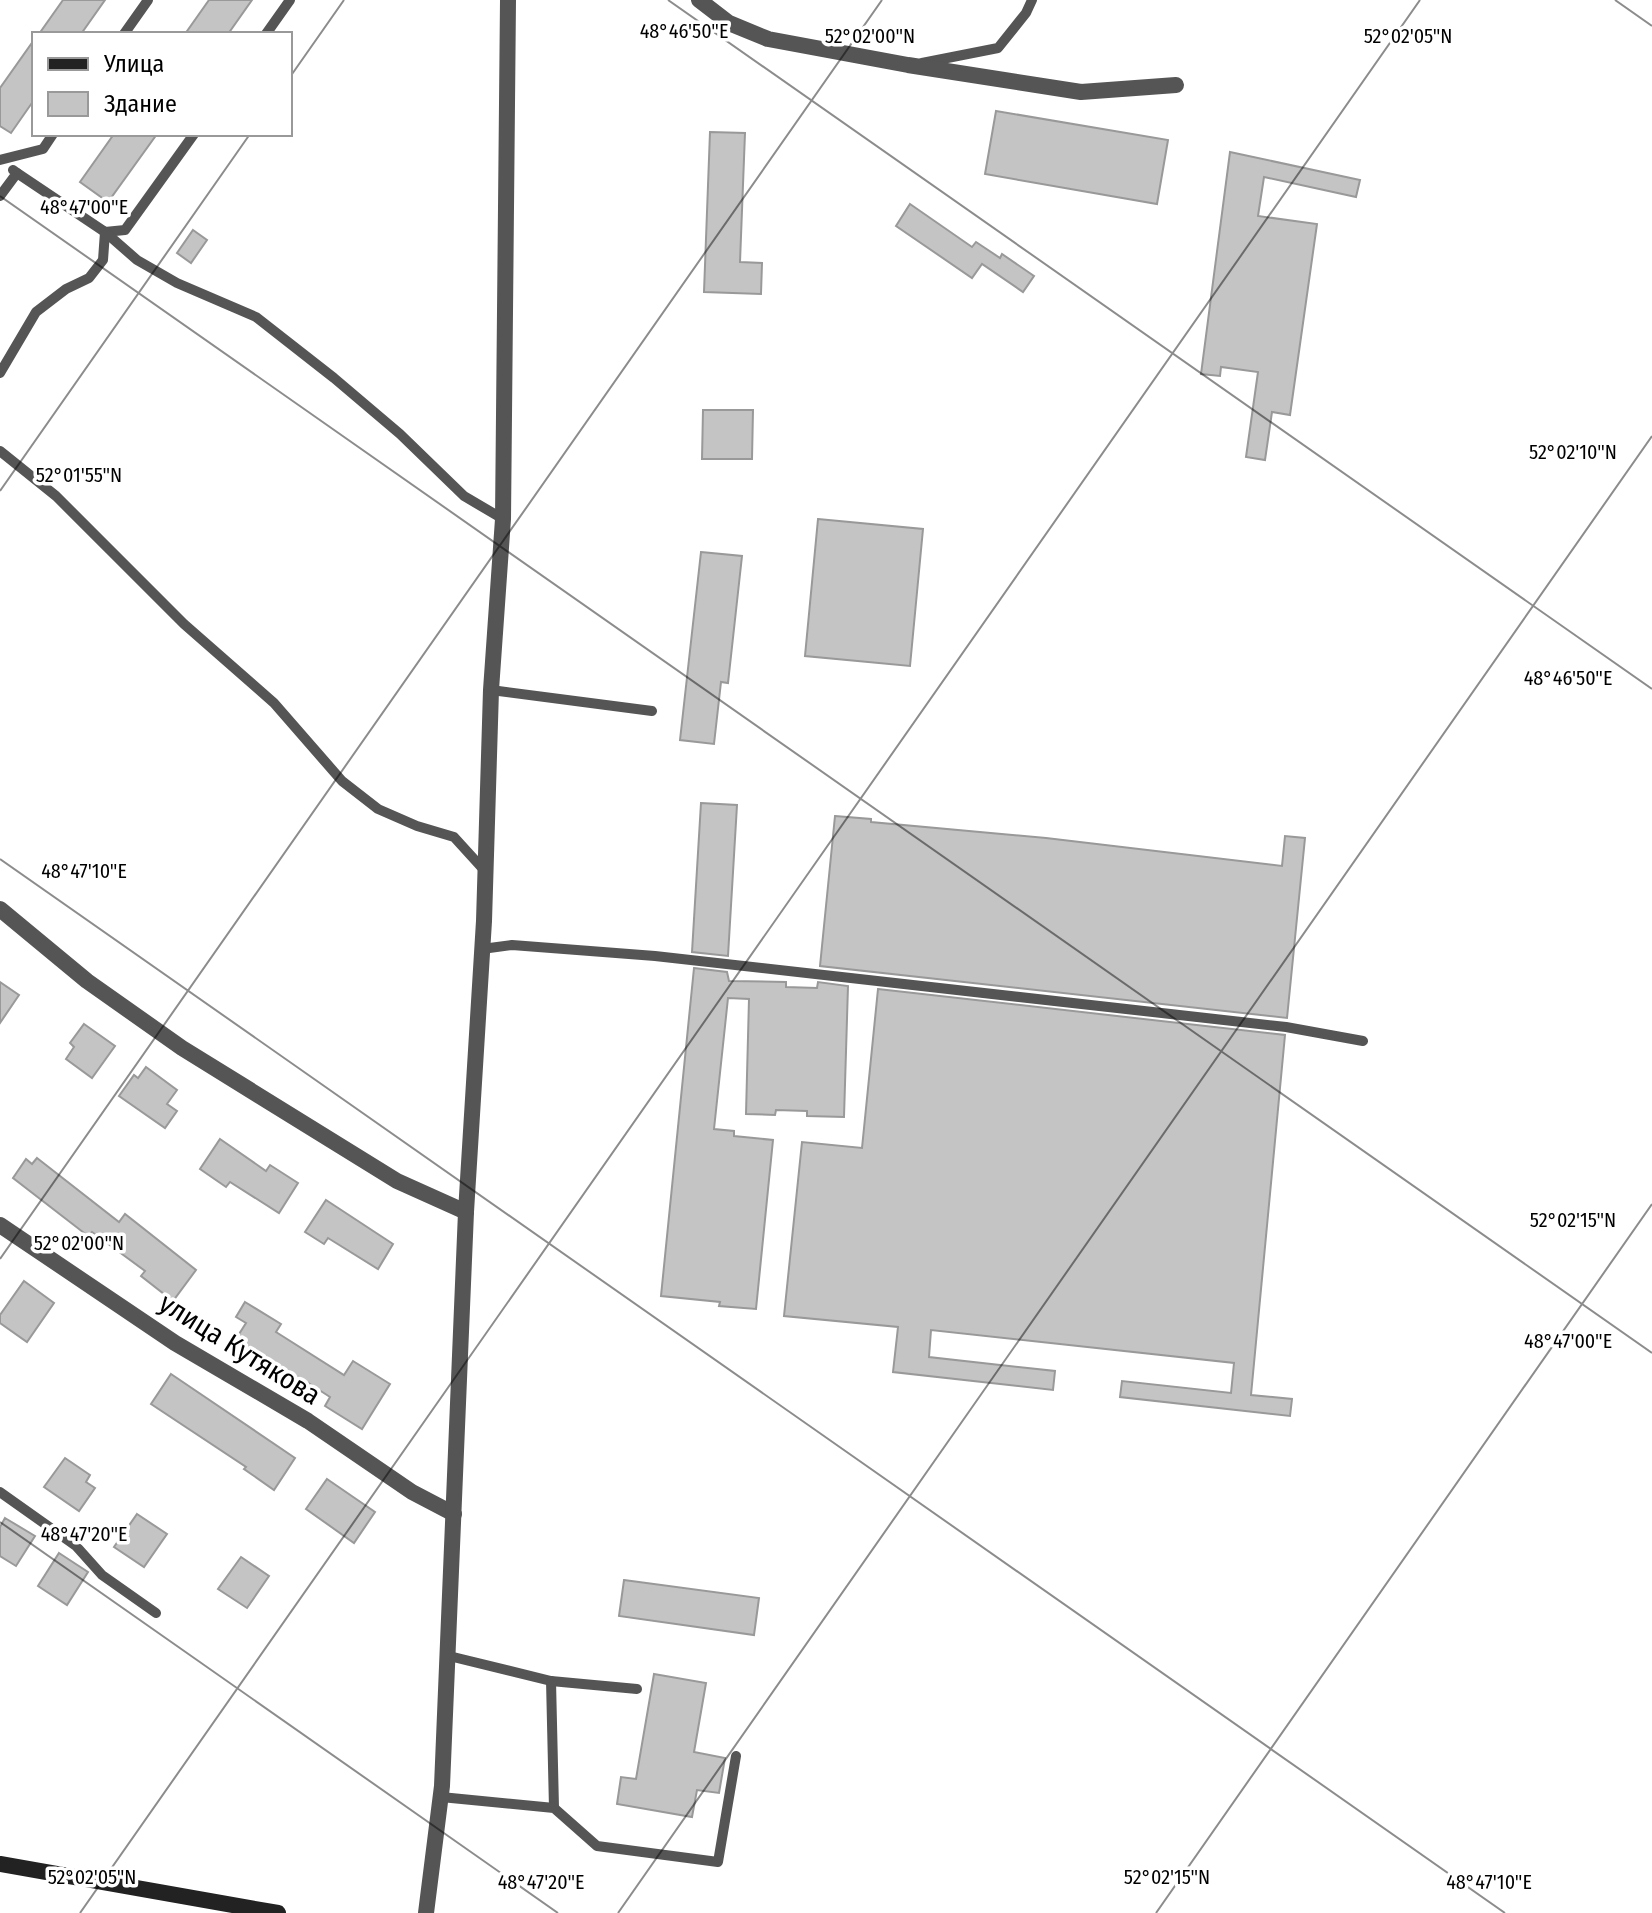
<svg xmlns="http://www.w3.org/2000/svg" width="1652" height="1913" viewBox="0 0 1652 1913" font-family="'Fira Sans Condensed',sans-serif">
  <style>
    .building { fill: #c4c4c4; stroke: #999; stroke-width: 2 }
    .lines { fill: none; stroke-linecap: round; stroke-linejoin: round }
    .lane { stroke: #555; stroke-width: 10 }
    .street { stroke: #555; stroke-width: 16 }
    .secondary { stroke: #222; stroke-width: 16 }
    .ticks { fill: none; stroke: #000; stroke-width: 2; stroke-opacity: 0.45 }
    .labels { text-anchor: middle; dominant-baseline: central; stroke-width: 7; stroke-linejoin: round; paint-order: stroke }
    .street-label { font-size: 28px; fill: #000; stroke: #fff }
    .ticks-label { font-size: 20px; text-anchor: middle; fill: #000; stroke: #fff; stroke-width: 7; stroke-linejoin: round; paint-order: stroke }
  </style>
  <rect width="100%" height="100%" fill="#fff"/>
  <g class="building">
    <path d="M63,0h42l-24,34h-42z"/>
    <path d="M209,0h43l-24,34h-43z"/>
    <path d="M34,40v60l-23,33 -11,-7v-38z"/>
    <path d="M996,111l172,29 -11,64 -172,-30z"/>
    <path d="M710,132l35,1 -5,129 22,1 -1,31 -57,-2z"/>
    <path d="M114,134h43l-49,68 -28,-20z"/>
    <path d="M1230,152l130,28 -4,17 -92,-20 -6,39 59,8 -27,191 -18,-3 -7,48 -19,-3 12,-85 -37,-5 -1,9 -19,-2z"/>
    <path d="M910,204l62,43 4,-5 24,16 2,-4 32,22 -11,16 -41,-28 -10,14 -76,-52z"/>
    <path d="M193,230l14,10 -16,23 -14,-10z"/>
    <path d="M703,410h50l-1,49h-50z"/>
    <path d="M818,519l105,10 -13,137 -105,-10z"/>
    <path d="M701,552l41,4 -14,127 -7,-1 -7,62 -34,-4z"/>
    <path d="M701,803l36,2 -9,151 -36,-4z"/>
    <path d="M835,816l36,3v3l175,16 236,28 3,-30 20,2 -18,180 -467,-52z"/>
    <path d="M694,968l33,4 2,9 57,1v5l31,1 1,-6 30,4 -4,131 -37,-1v-5l-31,-1 -1,5 -29,-1 3,-115 -21,-1 -14,131 20,2v5l39,4 -17,169 -37,-3 1,-4 -59,-6z"/>
    <path d="M0,982l19,13 -19,28z"/>
    <path d="M878,989l407,46 -34,360 41,4 -2,17 -170,-19 2,-16 109,12 3,-30 -303,-33 -2,27 126,14 -2,19 -160,-18 5,-45 -114,-11 18,-174 60,6z"/>
    <path d="M84,1024l31,22 -23,32 -26,-19 8,-12 -4,-4z"/>
    <path d="M146,1067l31,23 -10,14 10,7 -12,17 -46,-32 15,-21 4,3z"/>
    <path d="M220,1139l46,32 4,-6 28,18 -19,30 -49,-31 -4,5 -26,-18z"/>
    <path d="M37,1158l82,64 6,-8 71,56 -23,31 -32,-25 4,-5 -53,-39 -4,4 -75,-58 13,-19 6,5z"/>
    <path d="M326,1200l67,44 -15,25 -50,-31 -4,6 -19,-12z"/>
    <path d="M24,1281l30,22 -27,39 -27,-19v-8z"/>
    <path d="M245,1302l36,22 -5,8 68,43 9,-14 37,23 -28,45 -37,-23 5,-9 -31,-20 -2,4 -63,-39 12,-19 -10,-6z"/>
    <path d="M171,1374l124,84 -21,32 -30,-21 2,-2 -95,-63z"/>
    <path d="M65,1458l25,17 -4,7 9,6 -16,23 -35,-24z"/>
    <path d="M327,1479l48,33 -21,31 -48,-34z"/>
    <path d="M137,1514l30,20 -23,33 -30,-20z"/>
    <path d="M5,1518l30,18 -19,30 -16,-10v-29z"/>
    <path d="M59,1553l29,19 -21,33 -29,-19z"/>
    <path d="M241,1557l28,19 -22,32 -29,-19z"/>
    <path d="M624,1580l135,18 -5,37 -135,-19z"/>
    <path d="M654,1674l52,9 -12,69 31,6 -6,35 -22,-3 -5,27 -75,-13 4,-27 15,2z"/>
  </g>
  <g class="lines">
    <g class="lane">
      <path d="M124,34l24,-34"/>
      <path d="M266,34l24,-34"/>
      <path d="M922,63l76,-15 28,-35 6,-13"/>
      <path d="M0,160l43,-11 10,-15"/>
      <path d="M17,173l88,59 20,-2 69,-96"/>
      <path d="M0,196l17,-23 -4,-3"/>
      <path d="M105,232l32,28 40,23 79,34 78,61 66,56 64,62 39,23"/>
      <path d="M0,373l36,-61 30,-23 23,-11 14,-18 2,-28"/>
      <path d="M0,451l56,45 128,128 90,79 68,78 36,28 39,17 37,11 30,33"/>
      <path d="M491,690l161,21"/>
      <path d="M482,949l30,-4 143,11 631,71 77,14"/>
      <path d="M0,1492l76,54 26,29 54,38"/>
      <path d="M445,1655l106,26 86,8"/>
      <path d="M551,1681l3,127"/>
      <path d="M441,1797l113,11 43,38 121,16 18,-106"/>
    </g>
    <g class="street">
      <path d="M699,0l30,23 39,16 140,26 173,27 95,-7"/>
      <path d="M0,909l87,72 95,67 215,133 69,31"/>
      <path d="M0,1225l175,118 133,78 104,71 42,22"/>
      <path d="M426,1913l16,-127 24,-574 18,-291 7,-231 12,-171 5,-519"/>
    </g>
    <path class="secondary" d="M0,1864l278,49"/>
  </g>
  <path class="ticks" d="M668,0l984,689M1615,0l37,26M290,77l54,-77M0,196l1652,1157M0,491l250,-357M0,859l1505,1054M0,1259l882,-1259M0,1522l558,391M80,1913l1340,-1913M618,1913l1034,-1477M1156,1913l496,-709"/>
  <g class="labels">
    <g class="street-label">
      <text transform="translate(240 1349) rotate(32)">улица Кутякова</text>
    </g>
  </g>
  <g class="ticks-label">
    <text x="684" y="38">48°46'50"E</text>
    <text x="870" y="43">52°02'00"N</text>
    <text x="1408" y="43">52°02'05"N</text>
    <text x="84" y="214">48°47'00"E</text>
    <text x="1573" y="459">52°02'10"N</text>
    <text x="79" y="482">52°01'55"N</text>
    <text x="1568" y="685">48°46'50"E</text>
    <text x="84" y="878">48°47'10"E</text>
    <text x="1573" y="1227">52°02'15"N</text>
    <text x="79" y="1250">52°02'00"N</text>
    <text x="1568" y="1348">48°47'00"E</text>
    <text x="84" y="1541">48°47'20"E</text>
    <text x="92" y="1884">52°02'05"N</text>
    <text x="1167" y="1884">52°02'15"N</text>
    <text x="541" y="1889">48°47'20"E</text>
    <text x="1489" y="1889">48°47'10"E</text>
  </g>
  <rect x="32" y="32" width="260" height="104" fill="#ffffff" stroke="#999999" stroke-width="2"/>
  <rect x="48" y="58" width="40" height="12" fill="#222222" stroke="#999999" stroke-width="2"/>
  <text x="104" y="72" font-size="24" fill="#000000">Улица</text>
  <rect x="48" y="92" width="40" height="24" fill="#c4c4c4" stroke="#999999" stroke-width="2"/>
  <text x="104" y="112" font-size="24" fill="#000000">Здание</text>
</svg>
